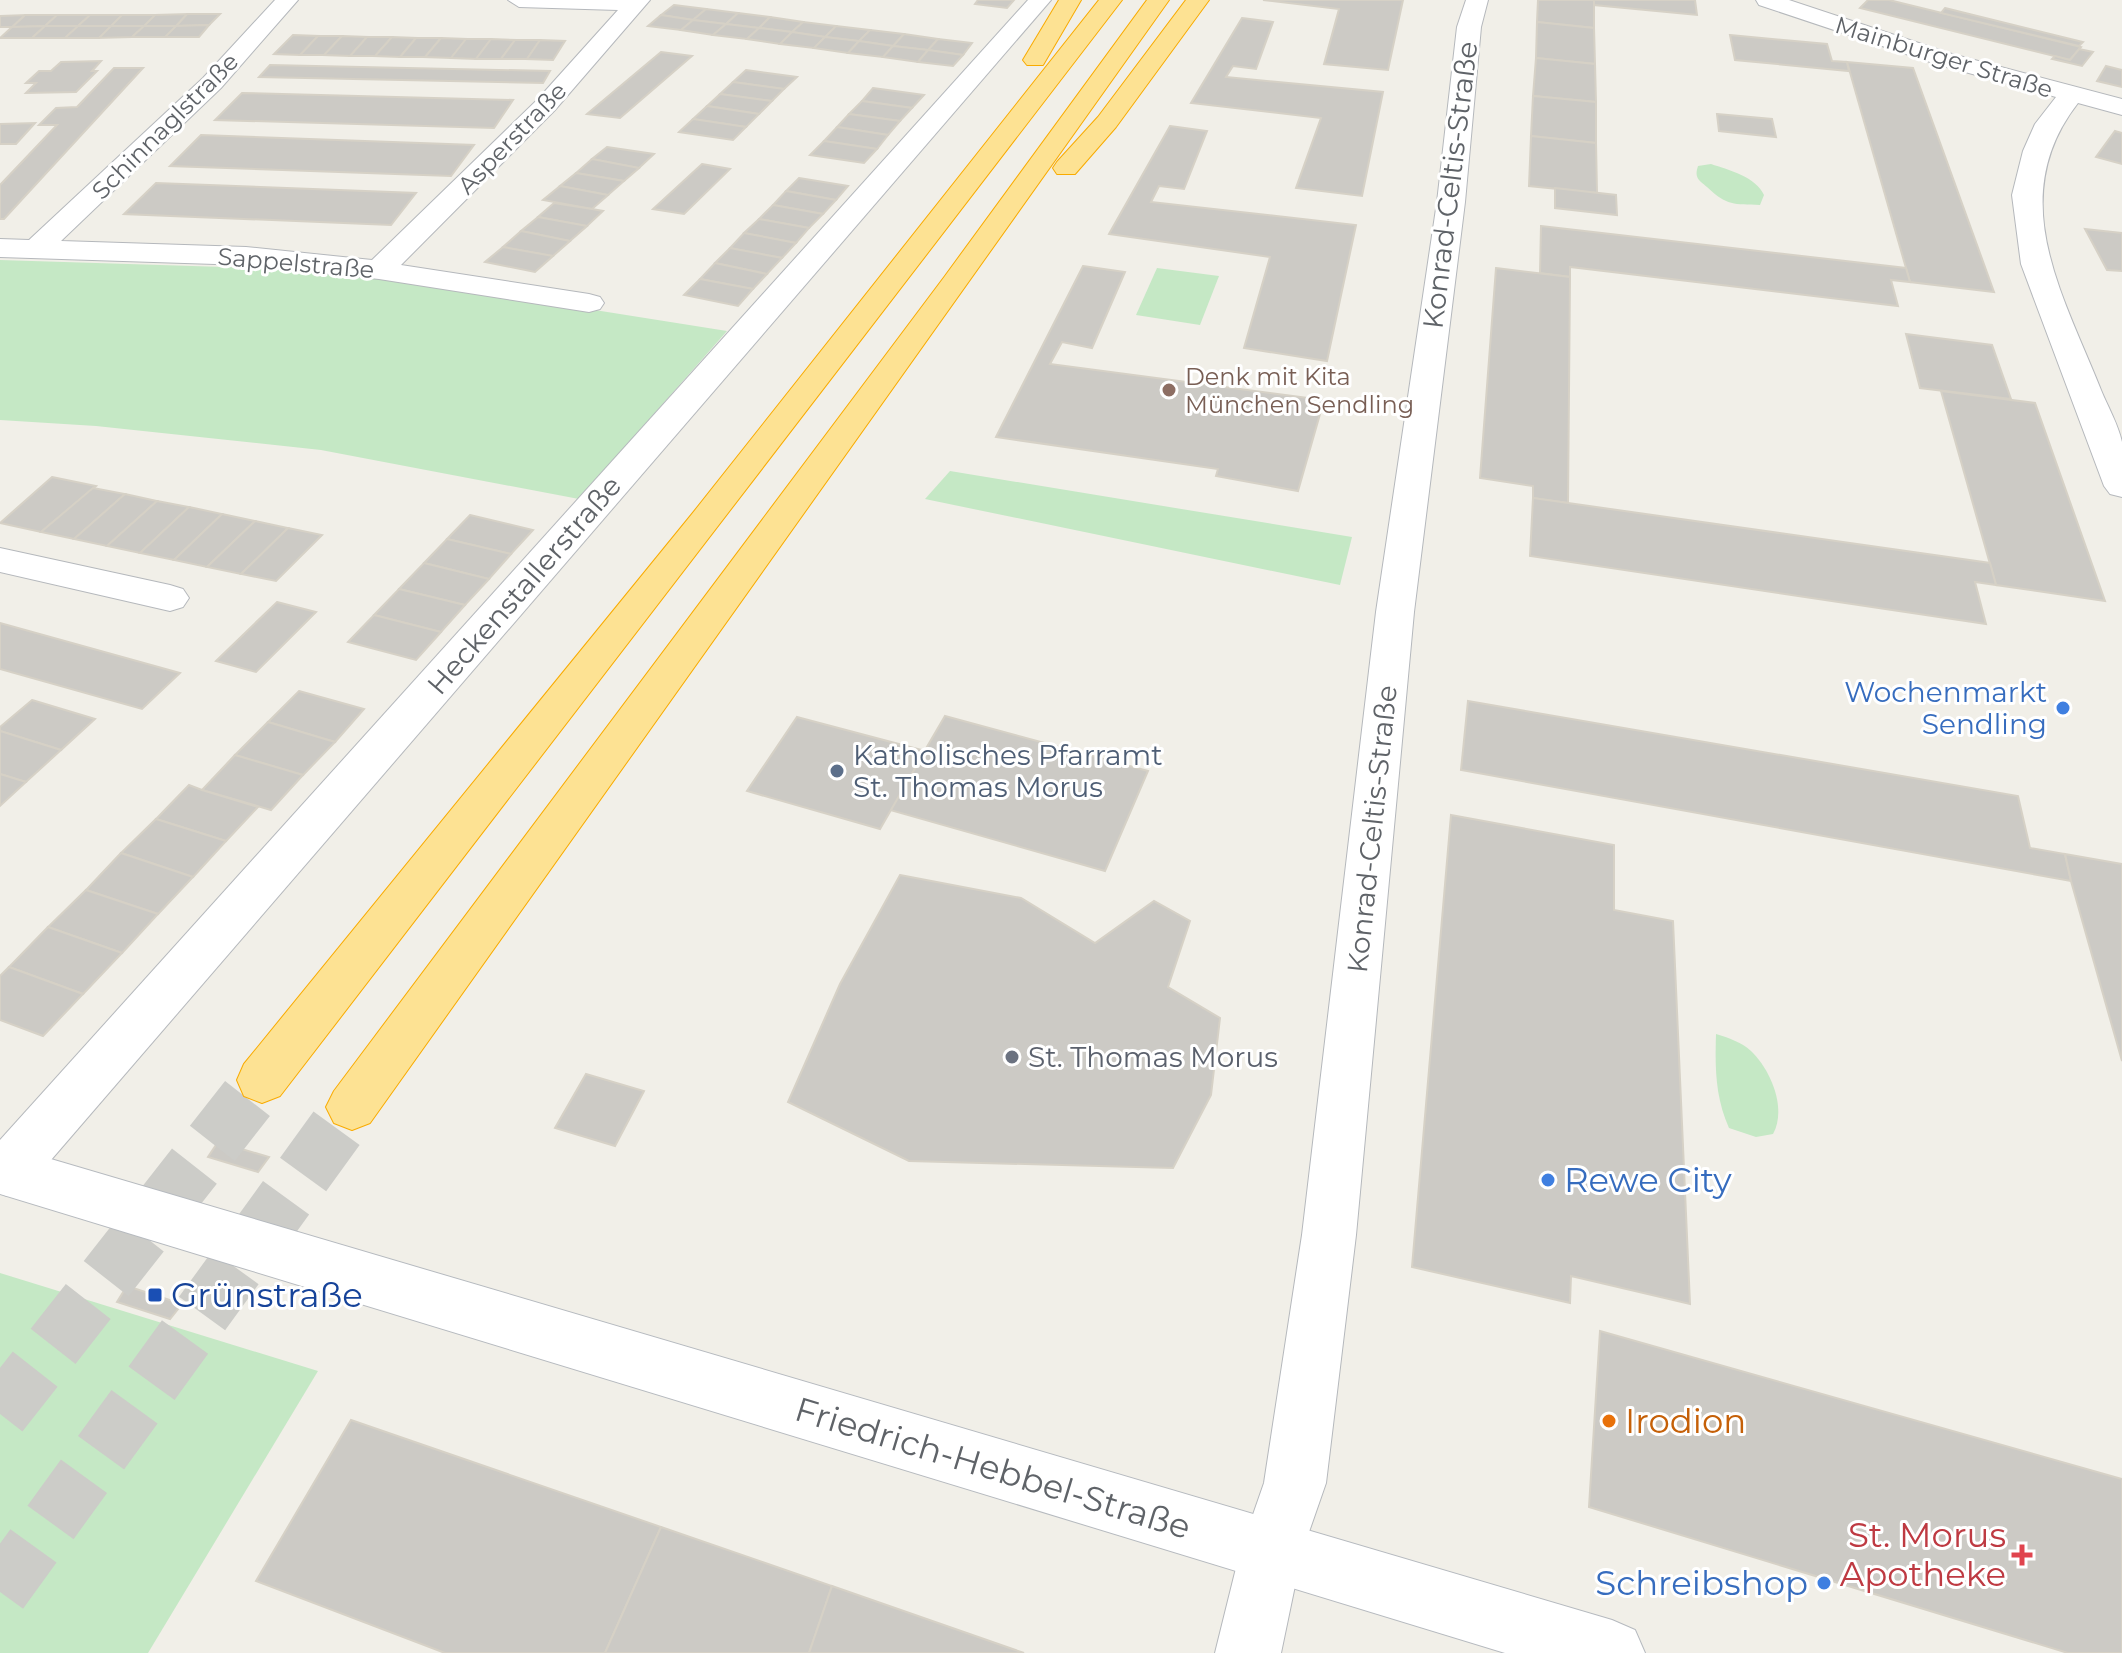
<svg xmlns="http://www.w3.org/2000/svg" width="2122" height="1653" viewBox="0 0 2122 1653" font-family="Montserrat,sans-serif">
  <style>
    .green { fill: #c5e8c5 }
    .building { fill: #cccac5; stroke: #d6d1c6; stroke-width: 2 }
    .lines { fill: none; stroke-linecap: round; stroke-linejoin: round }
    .highway-tunnel { stroke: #ccccc8; stroke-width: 57; stroke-dasharray: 57 29; stroke-linecap: butt }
    .street-casing { stroke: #b5b8bc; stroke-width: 2 }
    .secondary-casing { stroke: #b6babf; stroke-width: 2 }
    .highway-casing { stroke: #f9ab00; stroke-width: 2 }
    .street { fill: #fff; fill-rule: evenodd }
    .secondary { fill: #fff; fill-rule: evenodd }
    .highway { fill: #fde293; fill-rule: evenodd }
    .education-dot { fill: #8d6e63; stroke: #fff; stroke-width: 3 }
    .shop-dot { fill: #3f7fe0; stroke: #fff; stroke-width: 3 }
    .service-dot { fill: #5c6f8a; stroke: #fff; stroke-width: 3 }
    .worship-dot { fill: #6b7280; stroke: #fff; stroke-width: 3 }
    .transit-dot { fill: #1a4fb4; stroke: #fff; stroke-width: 3 }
    .food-dot { fill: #e8710a; stroke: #fff; stroke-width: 3 }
    .health-dot { fill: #e0444e; stroke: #fff; stroke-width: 3 }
    .labels { text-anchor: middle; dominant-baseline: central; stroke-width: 6; stroke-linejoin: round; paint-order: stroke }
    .far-street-label { font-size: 24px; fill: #5f6368; stroke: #fff }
    .far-education-label { font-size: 24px; fill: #785e54; stroke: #fff; text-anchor: start }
    .street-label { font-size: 28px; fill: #5f6368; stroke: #fff }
    .shop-label { font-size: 28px; fill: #366cbe; stroke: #fff; text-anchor: end }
    .service-label { font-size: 28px; fill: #4e5e75; stroke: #fff; text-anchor: start }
    .worship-label { font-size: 28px; fill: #5b616d; stroke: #fff; text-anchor: start }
    .near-shop-label { font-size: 34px; fill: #366cbe; stroke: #fff; text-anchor: start }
    .near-transit-label { font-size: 34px; fill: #164399; stroke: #fff; text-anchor: start }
    .near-food-label { font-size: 34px; fill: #c56008; stroke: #fff; text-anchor: start }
    .near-street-label { font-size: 34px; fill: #5f6368; stroke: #fff }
    .near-health-label { font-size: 34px; fill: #be3a42; stroke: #fff; text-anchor: end }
  </style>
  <rect width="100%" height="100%" fill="#f1efe8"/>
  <g class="green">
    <path d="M1711,164c18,6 45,13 53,31l-4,10c-26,-1 -33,1 -53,-18 -8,-7 -13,-9 -9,-21z"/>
    <path d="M0,260l256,8 144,11 327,52 -148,168 -258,-49 -225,-24 -96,-6z"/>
    <path d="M1157,268l62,8 -19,49 -64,-10z"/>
    <path d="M950,471l402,66 -12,48 -415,-86z"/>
    <path d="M1716,1034c13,4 25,8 35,17 20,19 36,58 22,83l-17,3 -27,-9c-14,-31 -14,-61 -13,-94z"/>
    <path d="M0,1273l318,98 -170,282h-148z"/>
  </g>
  <g class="building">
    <path d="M978,0h36l-7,8 -32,-4z"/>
    <path d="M1263,0h140l-15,70 -64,-6 15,-55z"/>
    <path d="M1538,0h56v28l-57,-6z"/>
    <path d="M1594,0h101l2,15 -103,-10z"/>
    <path d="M1868,0h21l192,47 -11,13 -210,-52z"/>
    <path d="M674,5l32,4 -13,11 -32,-5z"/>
    <path d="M1945,8l138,34 -4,4 -138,-33z"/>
    <path d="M706,9l32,4 -12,11 -33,-4z"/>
    <path d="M738,13l32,4 -11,11 -33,-4z"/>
    <path d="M187,14h33l-11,11 -33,1z"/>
    <path d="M187,14l-11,12h-32l11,-11z"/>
    <path d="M25,15h32l-12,11 -33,1z"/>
    <path d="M25,15l-13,12h-12v-11z"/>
    <path d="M57,15h33l-12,11h-33z"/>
    <path d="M90,15h32l-11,11h-33z"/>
    <path d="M122,15h33l-11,11h-33z"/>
    <path d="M661,15l32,5 -12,10 -33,-4z"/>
    <path d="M770,17l33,5 -11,10 -33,-4z"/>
    <path d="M1242,18l31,4 -17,47 -23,-3 -7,11 157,15 -21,104 -66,-8 25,-70 -130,-15z"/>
    <path d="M693,20l33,4 -13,11 -32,-5z"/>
    <path d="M803,22l33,4 -11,11 -33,-5z"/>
    <path d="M1537,22l57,6 1,36 -59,-6z"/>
    <path d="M726,24l33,4 -12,11 -34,-4z"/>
    <path d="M209,25l-10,12h-34l11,-11z"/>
    <path d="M45,26l-13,12h-32l12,-11z"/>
    <path d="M45,26h33l-13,12h-33z"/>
    <path d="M78,26h33l-12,12h-34z"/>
    <path d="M111,26h33l-12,11 -33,1z"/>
    <path d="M144,26h32l-11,11h-33z"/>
    <path d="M836,26l34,4 -11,11 -34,-4z"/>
    <path d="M759,28l33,4 -12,12 -33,-5z"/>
    <path d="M870,30l34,4 -11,12 -34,-5z"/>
    <path d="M792,32l33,5 -11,11 -34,-4z"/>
    <path d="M904,34l34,5 -10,11 -35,-4z"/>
    <path d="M293,35l25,1 -18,19 -26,-1z"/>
    <path d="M1730,35l97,9 5,17 15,1 2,9 -114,-11z"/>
    <path d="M318,36h24l-18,19h-24z"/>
    <path d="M342,36l25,1 -17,19 -26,-1z"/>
    <path d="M367,37h25l-17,19h-25z"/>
    <path d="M392,37l24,1 -16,19 -25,-1z"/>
    <path d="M825,37l34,4 -11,12 -34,-5z"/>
    <path d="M416,38h25l-16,19h-25z"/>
    <path d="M441,38l25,1 -15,19 -26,-1z"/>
    <path d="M466,39h25l-15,20 -25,-1z"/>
    <path d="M491,39l24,1 -14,19h-25z"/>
    <path d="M938,39l34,4 -9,12 -35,-5z"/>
    <path d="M515,40h25l-13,19h-26z"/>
    <path d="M540,40l25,1 -12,19 -26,-1z"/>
    <path d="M859,41l34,5 -10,11 -35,-4z"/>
    <path d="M893,46l35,4 -10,12 -35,-5z"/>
    <path d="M2079,49l14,3 -11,14 -30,-7 3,-3 15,4z"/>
    <path d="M928,50l35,5 -10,11 -35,-4z"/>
    <path d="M661,52l31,4 -72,62 -33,-4z"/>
    <path d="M1536,58l59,6 1,38 -63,-6z"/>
    <path d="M101,61l-9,10h5l-21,21 -50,1 10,-10h-10l13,-12h12l10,-9z"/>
    <path d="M1847,62l66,6 81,224 -84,-10z"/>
    <path d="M270,65l280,6 -7,12 -284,-6z"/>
    <path d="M2106,66l16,4v17l-25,-6z"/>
    <path d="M114,68h29l-139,151h-4v-34l57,-60h-18l17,-17 21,-1z"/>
    <path d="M746,70l51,7 -13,12 -51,-7z"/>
    <path d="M733,82l51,7 -12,12 -52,-7z"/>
    <path d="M873,88l51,7 -12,13 -50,-7z"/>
    <path d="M242,93l271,7 -19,28 -279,-8z"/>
    <path d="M720,94l52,7 -13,13 -52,-8z"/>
    <path d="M1533,96l63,6v41l-65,-7z"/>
    <path d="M862,101l50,7 -12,13 -51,-7z"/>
    <path d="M707,106l52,8 -13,13 -53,-8z"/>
    <path d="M849,114l51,7 -12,14 -51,-8z"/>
    <path d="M1717,114l55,5 4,18 -57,-6z"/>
    <path d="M693,119l53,8 -13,13 -54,-8z"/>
    <path d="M35,123l-19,21h-16v-20z"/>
    <path d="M1170,126l37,5 -23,58 -25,-3 -8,16 205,23 -29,136 -83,-13 26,-91 -161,-23z"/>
    <path d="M837,127l51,8 -11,14 -53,-8z"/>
    <path d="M2115,131l7,2v31l-26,-7z"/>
    <path d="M201,135l273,10 -23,31 -281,-10z"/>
    <path d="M1531,136l65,7 1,50 -68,-7z"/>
    <path d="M824,141l53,8 -13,14 -54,-8z"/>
    <path d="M607,147l47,7 -15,14 -47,-9z"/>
    <path d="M592,159l47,9 -15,13 -48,-8z"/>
    <path d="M702,164l28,5 -46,45 -31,-5z"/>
    <path d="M576,173l48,8 -16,14 -48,-9z"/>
    <path d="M799,178l49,8 -12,14 -50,-9z"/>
    <path d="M156,183l260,10 -25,32 -267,-11z"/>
    <path d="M560,186l48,9 -16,14 -49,-9z"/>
    <path d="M1555,188l61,7 1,20 -62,-7z"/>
    <path d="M786,191l50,9 -13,14 -50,-9z"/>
    <path d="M554,203l38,6 11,2 -16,15 -49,-9z"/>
    <path d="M773,205l50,9 -14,14 -50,-9z"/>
    <path d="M538,217l49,9 -17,15 -49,-10z"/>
    <path d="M759,219l50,9 -13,15 -52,-10z"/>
    <path d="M1541,226l365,42 4,14 -19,-2 7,26 -328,-39v10l-30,-4z"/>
    <path d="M2085,229l37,4v38l-15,-1z"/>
    <path d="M521,231l49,10 -17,15 -50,-9z"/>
    <path d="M744,233l52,10 -14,15 -52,-10z"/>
    <path d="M503,247l50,9 -18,16 -50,-10z"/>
    <path d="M730,248l52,10 -15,16 -52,-11z"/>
    <path d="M715,263l52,11 -14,15 -53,-10z"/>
    <path d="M1083,266l42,6 -33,76 -30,-6 -12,22 274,36 -26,91 -82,-15 2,-7 -222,-32z"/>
    <path d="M1496,268l74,9 -2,226 -35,-5v-12l-53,-8z"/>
    <path d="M700,279l53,10 -15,17 -54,-11z"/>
    <path d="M1906,334l86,11 19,54 -91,-11z"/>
    <path d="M1941,391l94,12 70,198 -109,-16z"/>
    <path d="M52,477l44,9 -55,46 -41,-9z"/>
    <path d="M93,488l32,6 -51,45 -33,-7z"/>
    <path d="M125,494l32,7 -50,45 -33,-7z"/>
    <path d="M1533,498l457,65 6,22 -21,-3 11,42 -456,-68z"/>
    <path d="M157,501l32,6 -49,46 -33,-7z"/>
    <path d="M189,507l33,7 -48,46 -34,-7z"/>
    <path d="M222,514l33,7 -48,46 -33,-7z"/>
    <path d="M470,515l63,15 -22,24 -64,-15z"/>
    <path d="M255,521l33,7 -47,46 -34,-7z"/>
    <path d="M288,528l34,7 -46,46 -35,-7z"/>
    <path d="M447,539l64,15 -22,25 -65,-16z"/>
    <path d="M424,563l65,16 -24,26 -66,-16z"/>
    <path d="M399,589l66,16 -24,27 -67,-17z"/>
    <path d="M277,602l39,10 -60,60 -40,-11z"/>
    <path d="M374,615l67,17 -25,28 -68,-18z"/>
    <path d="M0,623l180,50 -38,36 -142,-40z"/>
    <path d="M299,691l65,18 -29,33 -67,-20z"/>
    <path d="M32,700l63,19 -34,31 -61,-19v-4z"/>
    <path d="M1468,701l550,95 12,52 35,6 6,27 -610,-111z"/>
    <path d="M945,716l203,55 -43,100 -215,-61z"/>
    <path d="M797,717l128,34 -45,78 -133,-38z"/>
    <path d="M268,722l67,20 -32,33 -68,-20z"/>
    <path d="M0,731l61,19 -35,32 -26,-8z"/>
    <path d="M235,755l68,20 -32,35 -69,-20z"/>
    <path d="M0,774l26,8 -26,24z"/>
    <path d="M189,785l13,5 56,17 -32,34 -70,-22z"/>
    <path d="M1451,815l163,30v65l59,11 17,383 -119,-28 -1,27 -158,-36z"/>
    <path d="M156,819l70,22 -33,36 -72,-24z"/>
    <path d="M121,853l72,24 -35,37 -72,-24z"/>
    <path d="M2065,854l57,10v197l-51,-180z"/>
    <path d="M900,875l121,23 74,45 59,-42 36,20 -22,66 52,31 -9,77 -38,73 -264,-7 -121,-59 52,-118z"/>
    <path d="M86,890l72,24 -36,39 -74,-26z"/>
    <path d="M48,927l74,26 -39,41 -74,-27z"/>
    <path d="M9,967l74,27 -40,42 -43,-16v-44z"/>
    <path d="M586,1074l58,17 -29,55 -60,-18z"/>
    <path d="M218,1142l51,15 -11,15 -50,-15z"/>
    <path d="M127,1286l55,18 -12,15 -53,-17z"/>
    <path d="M1600,1331l522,148v174h-54l-479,-146z"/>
    <path d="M351,1420l310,107 -56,126h-160l-189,-72z"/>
    <path d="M661,1527l171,59 -23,67h-204z"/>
    <path d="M832,1586l192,67h-215z"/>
  </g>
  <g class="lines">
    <g class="highway-tunnel">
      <path d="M0,1414l262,-334"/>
      <path d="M0,1592l352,-485"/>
    </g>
    <defs>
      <g id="street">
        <path d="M275,0h23l-77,88 -160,153 185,6 126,13 165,-160 81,-90 -99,-3 -11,-7h142l-95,110 -154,155 188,29 11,3 4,6 -4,6 -11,3 -210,-33 -133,-14 -246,-8v-18l29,1 174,-162z"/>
        <path d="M1028,0h23l-1025,1189 -19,7 -7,-3v-53z"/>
        <path d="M1466,0h22l-7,27 -16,175 -51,410 -58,623 -30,248 -24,69 -21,101h-66l25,-101 24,-69 38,-248 74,-623 61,-410 20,-175z"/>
        <path d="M1756,0h33l163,54 170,45v16l-44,-12c-74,95 -15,191 23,287 7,17 17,34 21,52 0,16 0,38 0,55l-12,-3 -6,-8 -83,-222 -9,-69 11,-44 12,-27 21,-27 -120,-33 -177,-59z"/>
        <path d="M0,548l170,37 13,4 6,9 -6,9 -13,4 -170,-39z"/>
      </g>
      <path id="secondary" d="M0,1144l1612,476 23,10 10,23h-140l-1505,-459z"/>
      <g id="highway">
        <path d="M1059,0h22l-38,65h-16l-4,-5z"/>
        <path d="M1099,0h23l-842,1096 -18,7 -18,-7 -7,-16 7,-16 448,-550z"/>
        <path d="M1147,0h22l-799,1123 -18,7 -18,-7 -8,-16 8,-16 611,-815z"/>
        <path d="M1186,0h23l-93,127 -41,47h-18l-4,-6 4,-6 41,-45z"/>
      </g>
    </defs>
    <use href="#street" class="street-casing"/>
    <use href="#secondary" class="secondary-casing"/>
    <use href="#highway" class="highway-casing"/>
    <use href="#street" class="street"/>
    <use href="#secondary" class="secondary"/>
    <use href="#highway" class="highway"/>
  </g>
  <circle class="education-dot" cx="1169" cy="390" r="8"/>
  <g class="shop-dot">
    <circle cx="2063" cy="708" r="8"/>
    <circle cx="1548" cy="1180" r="8"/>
    <circle cx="1824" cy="1583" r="8"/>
  </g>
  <circle class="service-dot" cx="837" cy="771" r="8"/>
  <circle class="worship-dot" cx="1012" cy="1057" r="8"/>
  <rect class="transit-dot" x="147" y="1287" width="16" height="16" rx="4"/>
  <circle class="food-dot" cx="1609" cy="1421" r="8"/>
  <path class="health-dot" d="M2018 1543h8v8h8v8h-8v8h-8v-8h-8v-8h8z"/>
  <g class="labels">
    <g class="far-street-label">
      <text transform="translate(1944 57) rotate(17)">Mainburger Straße</text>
      <text transform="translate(165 126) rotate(-45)">Schinnaglstraße</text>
      <text transform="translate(512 138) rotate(-46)">Asperstraße</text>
      <text transform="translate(296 263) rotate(5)">Sappelstraße</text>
    </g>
    <g class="far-education-label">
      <text x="1185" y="376">Denk mit Kita<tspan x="1185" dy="28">München Sendling</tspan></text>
    </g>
    <g class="street-label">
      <text transform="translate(1450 185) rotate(-83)">Konrad-Celtis-Straße</text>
      <text transform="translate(524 585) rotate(-49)">Heckenstallerstraße</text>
      <text transform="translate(1372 829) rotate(-84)">Konrad-Celtis-Straße</text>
    </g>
    <g class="shop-label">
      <text x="2047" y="692">Wochenmarkt<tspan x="2047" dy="32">Sendling</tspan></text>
    </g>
    <g class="service-label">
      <text x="853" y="755">Katholisches Pfarramt<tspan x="853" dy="32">St. Thomas Morus</tspan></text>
    </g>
    <g class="worship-label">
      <text x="1028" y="1057">St. Thomas Morus</text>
    </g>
    <g class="near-shop-label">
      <text x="1564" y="1180">Rewe City</text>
      <text x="1808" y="1583" text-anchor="end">Schreibshop</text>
    </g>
    <g class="near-transit-label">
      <text x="171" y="1295">Grünstraße</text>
    </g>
    <g class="near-food-label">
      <text x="1625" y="1421">Irodion</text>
    </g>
    <g class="near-street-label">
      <text transform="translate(993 1468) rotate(17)">Friedrich-Hebbel-Straße</text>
    </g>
    <g class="near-health-label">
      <text x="2006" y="1535">St. Morus<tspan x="2006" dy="39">Apotheke</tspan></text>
    </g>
  </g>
</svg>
